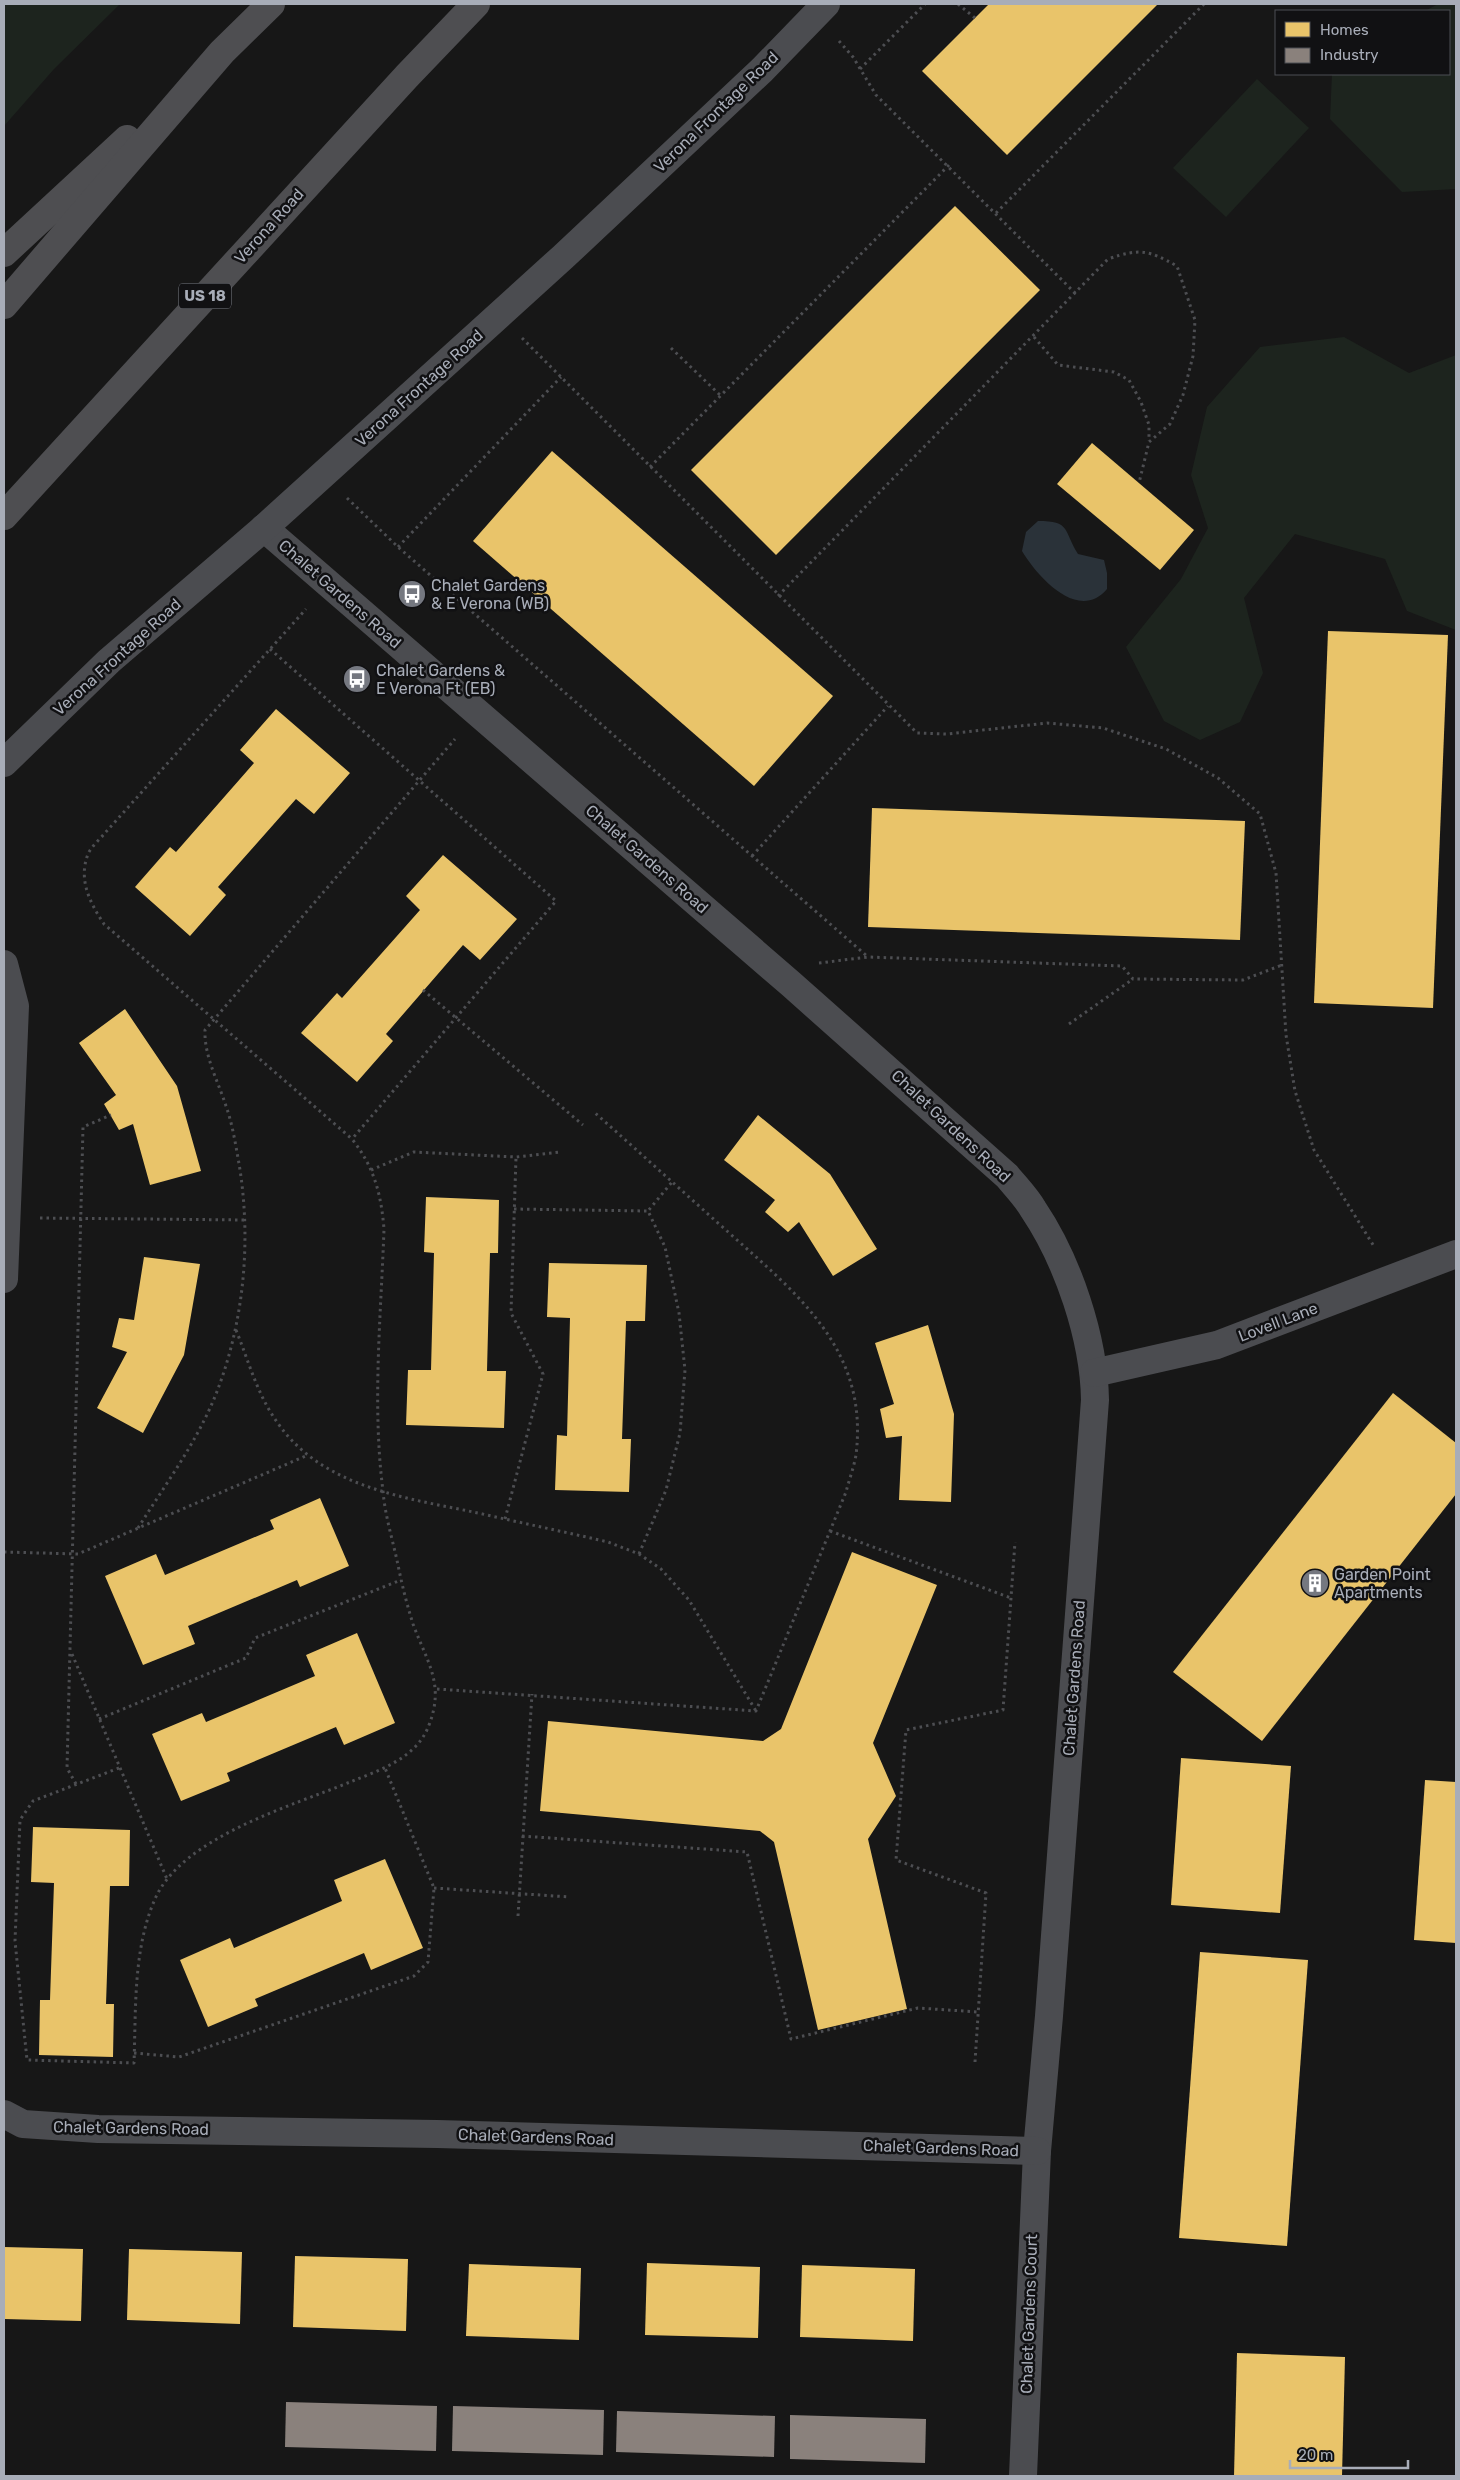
<svg xmlns="http://www.w3.org/2000/svg" width="1460" height="2480" viewBox="0 0 1460 2480" font-family="Rubik,sans-serif">
  <style>
    .green { fill: #1d241e }
    .water { fill: #2a3239 }
    .homes { fill: #e9c46a }
    .industry { fill: #8a817c }
    .lines { fill: none; stroke-linecap: round; stroke-linejoin: round }
    .path { stroke: #4d4e52; stroke-width: 3; stroke-dasharray: 2.5 4; stroke-linecap: butt }
    .minor { stroke: #4b4c50; stroke-width: 28 }
    .highway { stroke: #4e4e51; stroke-width: 28 }
    .labels { text-anchor: middle; dominant-baseline: central; stroke-width: 5; stroke-linejoin: round; paint-order: stroke }
    .shield { fill: #111113; stroke: #7b7e86; stroke-width: 1 }
    .shield-label { font-size: 15px; font-weight: bold; fill: #a8adb8 }
    .street-label { font-size: 16px; fill: #a8adb8; stroke: #111113 }
    .poi-label { font-size: 16px; fill: #a8adb8; stroke: #111113; text-anchor: start }
  </style>
  <rect width="100%" height="100%" fill="#171717"/>
  <g class="green">
    <path d="M4,4h116l-66,65 -50,57z"/>
    <path d="M1438,4h18v185l-54,3 -72,-73 2,-45h117v-63h-24z"/>
    <path d="M1257,79l52,49 -83,89 -53,-49z"/>
    <path d="M1344,337l65,36 47,-18v275l-49,-19 -22,-52 -90,-25 -51,64 19,75 -23,49 -40,18 -36,-19 -38,-74 55,-68 27,-51 -17,-53 16,-68 53,-60z"/>
  </g>
  <path class="water" d="M1038,521c33,0 25,9 40,33l26,6 3,13v16c-29,34 -70,-13 -85,-38l4,-19z"/>
  <g class="homes">
    <path d="M989,4h169l-151,151 -85,-84z"/>
    <path d="M955,206l85,84 -264,265 -85,-85z"/>
    <path d="M1092,443l102,87 -34,40 -103,-86z"/>
    <path d="M552,451l281,245 -79,90 -281,-245z"/>
    <path d="M1328,631l120,4 -15,373 -119,-5z"/>
    <path d="M276,709l74,64 -36,41 -18,-15 -78,88 8,8 -36,41 -55,-49 35,-40 6,5 78,-89 -14,-13z"/>
    <path d="M872,808l373,13 -5,119 -372,-13z"/>
    <path d="M443,855l74,64 -37,41 -17,-15 -77,89 7,7 -36,41 -56,-49 36,-40 5,5 78,-88 -14,-14z"/>
    <path d="M125,1009l52,77 24,85 -51,14 -17,-61 -14,6 -15,-26 12,-9 -37,-52z"/>
    <path d="M758,1115l72,59 47,75 -44,27 -34,-54 -11,10 -23,-20 10,-12 -51,-40z"/>
    <path d="M426,1197l73,3 -1,53h-8l-3,118h19l-2,57 -98,-3 2,-55h23l3,-117 -10,-1z"/>
    <path d="M144,1257l56,7 -16,91 -41,78 -46,-25 30,-56 -15,-5 7,-29 15,2z"/>
    <path d="M549,1263l98,2 -2,56h-19l-4,118h9l-2,53 -74,-2 2,-55 10,1 3,-118 -23,-1z"/>
    <path d="M928,1325l26,89 -3,88 -52,-2 3,-64 -16,2 -6,-29 14,-5 -19,-61z"/>
    <path d="M1393,1393l63,50v51l-194,247 -89,-69z"/>
    <path d="M320,1498l29,68 -49,21 -3,-7 -109,46 7,18 -52,21 -38,-89 51,-22 9,21 109,-46 -4,-9z"/>
    <path d="M852,1552l85,33 -64,158 23,53 -28,43 39,170 -89,21 -44,-188 -14,-11 -220,-20 8,-90 215,20 18,-12z"/>
    <path d="M357,1633l38,90 -51,22 -8,-18 -109,46 3,8 -49,20 -29,-67 50,-21 4,9 109,-46 -9,-21z"/>
    <path d="M1181,1758l110,8 -11,147 -109,-8z"/>
    <path d="M1425,1780l31,2v161l-42,-3z"/>
    <path d="M33,1827l97,3 -1,56h-19l-4,118h8l-1,53 -74,-2 1,-55h10l4,-117 -23,-1z"/>
    <path d="M385,1859l38,89 -52,22 -7,-17 -109,46 3,7 -50,21 -28,-67 50,-22 4,10 108,-47 -8,-21z"/>
    <path d="M1200,1952l108,8 -21,286 -108,-8z"/>
    <path d="M4,2247l79,2 -2,72 -77,-2z"/>
    <path d="M129,2249l113,3 -2,72 -113,-4z"/>
    <path d="M295,2256l113,3 -2,72 -113,-4z"/>
    <path d="M647,2263l113,4 -2,71 -113,-3z"/>
    <path d="M469,2264l112,4 -2,72 -113,-4z"/>
    <path d="M802,2265l113,4 -2,72 -113,-4z"/>
    <path d="M1237,2353l108,4 -3,119h-108z"/>
  </g>
  <g class="industry">
    <path d="M286,2402l151,4 -1,45 -151,-4z"/>
    <path d="M453,2406l151,4 -1,45 -151,-4z"/>
    <path d="M617,2411l158,5 -1,41 -158,-5z"/>
    <path d="M790,2415l136,4 -1,44 -135,-4z"/>
  </g>
  <g class="lines">
    <g class="path">
      <path d="M958,4l17,14"/>
      <path d="M839,41l14,16 23,38 200,199"/>
      <path d="M860,69l65,-65"/>
      <path d="M996,213l208,-209"/>
      <path d="M1034,337l24,28 56,7 15,8 12,22 8,23v16"/>
      <path d="M522,338l395,395 30,1 100,-11 56,5 63,21 52,29 42,36 16,59 10,162 9,56 19,59 61,98"/>
      <path d="M671,348l49,47"/>
      <path d="M650,467l299,-302"/>
      <path d="M347,498l51,49 470,410"/>
      <path d="M398,547l163,-170"/>
      <path d="M778,596l330,-337c32,-11 40,-9 69,7l18,54 -2,36 -10,39 -13,29 -21,18 -10,41"/>
      <path d="M270,649l286,252 -204,238"/>
      <path d="M752,856l136,-150"/>
      <path d="M819,963l49,-6 254,9 11,13 110,1 39,-15"/>
      <path d="M423,990l160,135"/>
      <path d="M1069,1024l64,-45"/>
      <path d="M371,1170l43,-18 102,5 44,-5"/>
      <path d="M514,1209l134,2"/>
      <path d="M40,1218l204,2"/>
      <path d="M236,1330c13,32 21,64 41,92 45,66 130,76 201,91 44,10 87,19 130,29l31,12 22,15 28,31 67,111"/>
      <path d="M505,1519l38,-145 -32,-61 5,-156"/>
      <path d="M138,1528c27,-43 59,-86 78,-134 29,-74 36,-159 22,-236 -3,-17 -6,-35 -12,-52 -8,-25 -22,-50 -21,-76l250,-291"/>
      <path d="M830,1531l181,67"/>
      <path d="M4,1552l74,2 230,-99"/>
      <path d="M639,1554l27,-64 14,-57 5,-63 -6,-57 -14,-66 -17,-36 24,-29"/>
      <path d="M72,1654l95,225"/>
      <path d="M437,1689l319,22 90,-219c3,-12 8,-25 10,-37 13,-106 -59,-161 -129,-224 -45,-40 -89,-80 -133,-119"/>
      <path d="M99,1719l147,-61 9,-20 146,-58"/>
      <path d="M119,1768l-86,33 -13,19 -5,121 12,119 107,3c2,-54 -1,-114 21,-164 27,-62 137,-93 195,-117 30,-12 67,-24 79,-57 16,-41 -2,-63 -16,-101 -6,-19 -11,-39 -15,-59 -5,-24 -13,-49 -15,-74 -11,-86 -2,-176 1,-262 -3,-36 -10,-62 -32,-90l-248,-215c-14,-21 -26,-44 -16,-70 3,-7 12,-15 17,-21l201,-224"/>
      <path d="M76,1784l-9,-16 16,-641 28,-12"/>
      <path d="M522,1836l225,16 44,187 127,-31 60,4"/>
      <path d="M434,1888l136,9"/>
      <path d="M518,1916l14,-222"/>
      <path d="M134,2053l45,4 235,-81 14,-14 6,-74 -49,-120"/>
      <path d="M975,2062l11,-169 -90,-33 10,-130 97,-20 12,-168"/>
    </g>
    <g class="minor">
      <path d="M264,528l527,456 216,192c9,11 19,21 26,33 35,52 61,129 62,191l-46,616 -12,135 -14,325"/>
      <path d="M4,763l105,-102 155,-133 299,-271 199,-187 64,-66"/>
      <path d="M4,964l11,42 -11,273"/>
      <path d="M1094,1373l123,-28 239,-91"/>
      <path d="M4,2114l19,10 75,5 339,5 600,17"/>
    </g>
    <g class="highway">
      <path d="M4,253l123,-114"/>
      <path d="M4,305l218,-253 49,-48"/>
      <path d="M4,516l403,-440 69,-72"/>
    </g>
  </g>
  <defs>
    <symbol id="bus-disc" viewBox="-11 -11 22 22"><circle r="9.5" fill="#757880" stroke="#111113"/><path d="M-5-6H5V4H4V6H2V4H-2V6H-4V4H-5ZM-3.5-4V0h7V-4ZM-3.5 1.2v1.5H-2V1.2ZM2 1.2v1.5H3.5V1.2Z" fill="#fff"/></symbol>
    <symbol id="building-disc" viewBox="-11 -11 22 22"><circle r="9.5" fill="#757880" stroke="#111113"/><path d="M-4-6H4V6H1V3H-1V6H-4ZM-2.5-4.3h1.7v1.8h-1.7ZM.8-4.3h1.7v1.8H.8ZM-2.5-1h1.7V.8h-1.7ZM.8-1h1.7V.8H.8Z" fill="#fff"/></symbol>
  </defs>
  <g fill-rule="evenodd">
    <use href="#bus-disc" x="396" y="578" width="32" height="32"/>
    <use href="#bus-disc" x="341" y="663" width="32" height="32"/>
    <use href="#building-disc" x="1299" y="1567" width="32" height="32"/>
  </g>
  <g class="labels">
    <rect class="shield" x="179" y="283.5" width="52" height="25" rx="4"/>
    <g class="shield-label">
      <text x="205" y="296">US 18</text>
    </g>
    <g class="street-label">
      <text transform="translate(716 112) rotate(-44)">Verona Frontage Road</text>
      <text transform="translate(269 226) rotate(-48)">Verona Road</text>
      <text transform="translate(419 388) rotate(-42)">Verona Frontage Road</text>
      <text transform="translate(340 594) rotate(41)">Chalet Gardens Road</text>
      <text transform="translate(117 657) rotate(-42)">Verona Frontage Road</text>
      <text transform="translate(647 859) rotate(41)">Chalet Gardens Road</text>
      <text transform="translate(951 1126) rotate(43)">Chalet Gardens Road</text>
      <text transform="translate(1278 1322) rotate(-21)">Lovell Lane</text>
      <text transform="translate(1074 1678) rotate(-86)">Chalet Gardens Road</text>
      <text transform="translate(131 2128) rotate(1)">Chalet Gardens Road</text>
      <text transform="translate(536 2137) rotate(2)">Chalet Gardens Road</text>
      <text transform="translate(941 2148) rotate(2)">Chalet Gardens Road</text>
      <text transform="translate(1029 2314) rotate(-88)">Chalet Gardens Court</text>
    </g>
    <g class="poi-label">
      <text x="431" y="585">Chalet Gardens<tspan x="431" dy="18">&amp; E Verona (WB)</tspan></text>
      <text x="376" y="670">Chalet Gardens &amp;<tspan x="376" dy="18">E Verona Ft (EB)</tspan></text>
      <text x="1334" y="1574">Garden Point<tspan x="1334" dy="18">Apartments</tspan></text>
    </g>
  </g>
  <rect width="1460" height="2480" fill="none" stroke="#a8adb8" stroke-width="10"/>
  <rect x="1275" y="10" width="175" height="65" fill="#111113" stroke="#4d4f55"/>
  <rect x="1285" y="22" width="25" height="15" fill="#e9c46a" stroke="#4d4f55"/>
  <text x="1320" y="35" font-size="15" fill="#a8adb8">Homes</text>
  <rect x="1285" y="48" width="25" height="15" fill="#8a817c" stroke="#4d4f55"/>
  <text x="1320" y="60" font-size="15" fill="#a8adb8">Industry</text>
  <path d="M1290 2460v8h118v-8" fill="none" stroke="#a8adb8" stroke-width="2.5"/>
  <text x="1298" y="2460" font-size="15" fill="#a8adb8" stroke="#111113" stroke-width="4" paint-order="stroke">20 m</text>
</svg>
